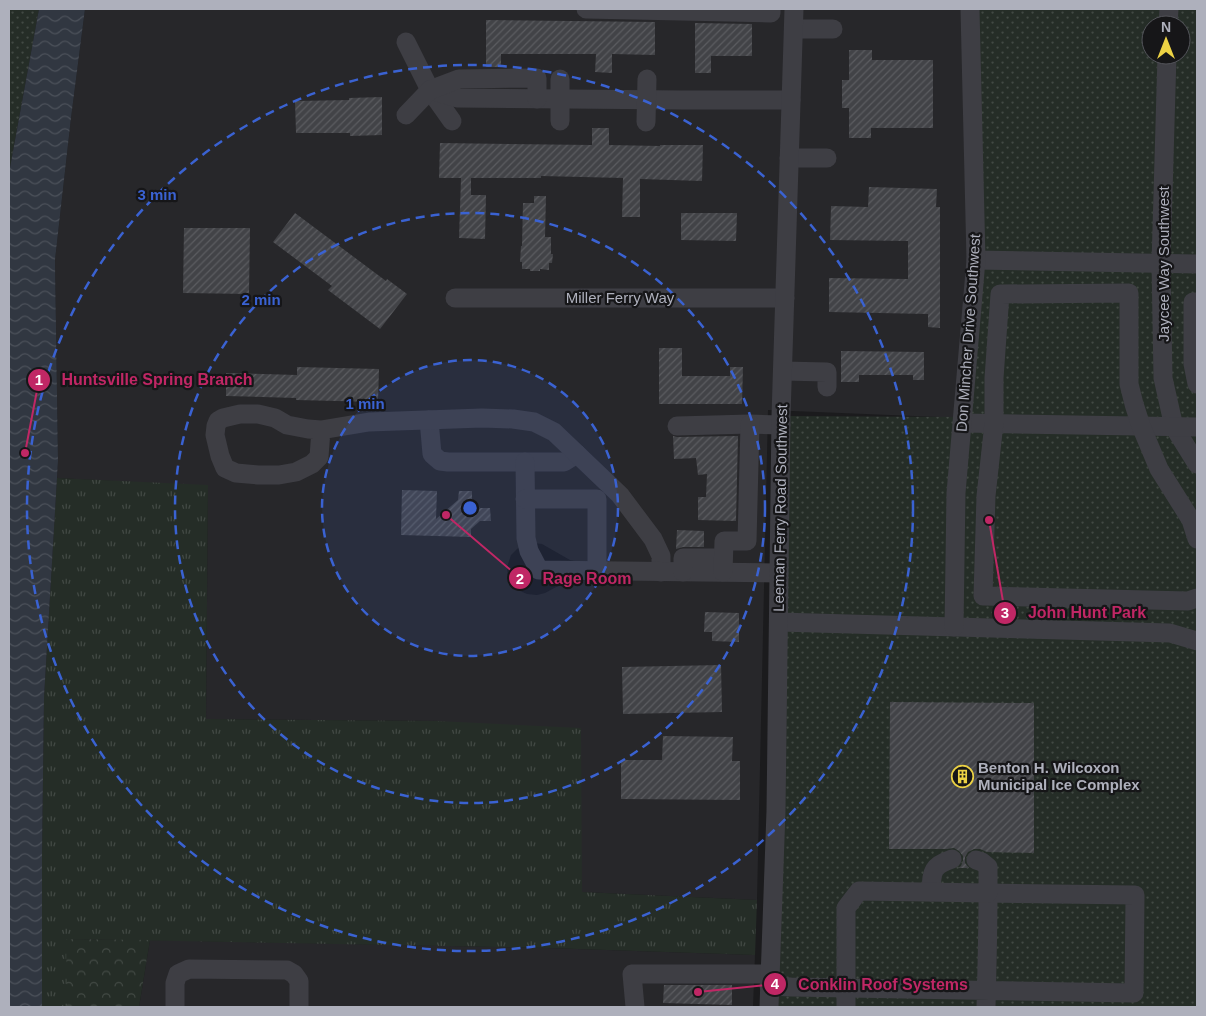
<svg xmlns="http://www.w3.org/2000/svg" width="1206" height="1016" viewBox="0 0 1206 1016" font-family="Arial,sans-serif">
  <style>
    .built { fill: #27272a; fill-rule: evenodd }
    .grass { fill: url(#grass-tufts) }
    .forest { fill: url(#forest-crowns) }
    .park { fill: url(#park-dots); fill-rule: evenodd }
    .water { fill: url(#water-waves) }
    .building { fill: url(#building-hatch) }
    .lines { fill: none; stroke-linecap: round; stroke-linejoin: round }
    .minor { stroke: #3e3e44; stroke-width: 19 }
    .ring { fill: none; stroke: #3a62d2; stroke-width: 2.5; stroke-dasharray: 9 6 }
    .labels { text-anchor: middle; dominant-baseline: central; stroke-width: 4.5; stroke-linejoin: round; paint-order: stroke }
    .street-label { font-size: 15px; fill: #aeb0bc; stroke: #161618 }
    .poi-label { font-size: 15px; font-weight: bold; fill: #aeb0bc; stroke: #161618; text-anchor: start }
    .centre { fill: #3a62d2; stroke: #161618; stroke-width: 2.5 }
    .ring-label { font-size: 15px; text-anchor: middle; font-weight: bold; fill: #3a62d2; stroke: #161618; stroke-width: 4.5; stroke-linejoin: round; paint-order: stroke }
    .leader { fill: none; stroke: #c02765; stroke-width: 2 }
    .callout-dot { fill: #c02765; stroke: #161618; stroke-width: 2 }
    .mark-label { font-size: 15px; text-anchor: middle; font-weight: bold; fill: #fff }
    .callout-label { font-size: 16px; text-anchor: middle; font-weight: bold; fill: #c02765; stroke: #161618; stroke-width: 4.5; stroke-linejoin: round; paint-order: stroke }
  </style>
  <defs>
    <pattern id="grass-tufts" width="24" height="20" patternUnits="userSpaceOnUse" patternTransform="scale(1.25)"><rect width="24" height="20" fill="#252d27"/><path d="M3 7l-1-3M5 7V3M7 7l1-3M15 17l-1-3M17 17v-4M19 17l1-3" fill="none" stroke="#424944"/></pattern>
    <pattern id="forest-crowns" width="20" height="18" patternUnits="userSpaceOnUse" patternTransform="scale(1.25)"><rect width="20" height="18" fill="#252d27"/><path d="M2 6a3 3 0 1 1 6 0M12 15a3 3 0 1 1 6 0" fill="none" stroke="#424944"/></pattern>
    <pattern id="park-dots" width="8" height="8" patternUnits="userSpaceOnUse" patternTransform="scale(1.25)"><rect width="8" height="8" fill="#252d27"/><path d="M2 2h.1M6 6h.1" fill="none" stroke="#424944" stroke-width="1.8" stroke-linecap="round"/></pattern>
    <pattern id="water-waves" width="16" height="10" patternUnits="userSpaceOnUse" patternTransform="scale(1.25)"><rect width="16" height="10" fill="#313741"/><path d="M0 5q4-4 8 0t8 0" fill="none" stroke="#4c515a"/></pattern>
    <pattern id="building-hatch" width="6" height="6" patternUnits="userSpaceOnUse" patternTransform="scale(1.25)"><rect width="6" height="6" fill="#424347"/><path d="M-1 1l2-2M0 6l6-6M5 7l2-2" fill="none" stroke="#5b5c60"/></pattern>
  </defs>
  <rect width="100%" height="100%" fill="#1b1b1d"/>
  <g class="built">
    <path d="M85,9h885l6,251 -13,158 -195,-8 -11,490 -175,-8 -145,-171 -231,-2 2,-233 -151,-8 1,-17 -3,-201 16,-142zM533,543l9,1 28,16 9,2 -10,18 -24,13 -8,2 -10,-1 -9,-4 -6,-6 -4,-7 -1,-10 4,-12 6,-6 8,-5z"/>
    <path d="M150,940l398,8 207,7 -2,52h-614z"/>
  </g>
  <path class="grass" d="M57,478l151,7 -2,234 231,2 144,7 1,164 175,8 -2,55 -207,-7 -481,-9v68h-25v-150l2,-159z"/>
  <path class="forest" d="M66,939l84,1 -11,67h-72z"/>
  <g class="park">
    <path d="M9,9h30l-30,164z"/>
    <path d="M970,9h227v998h-428l12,-591 182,1 13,-157zM1151,25h30v30h-30z"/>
  </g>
  <path class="water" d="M39,9h46l-14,109 -16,142 3,201 -14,237 -2,159v150h-33v-834z"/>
  <g class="building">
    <path d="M486,20l169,2v33l-43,-1v19l-17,-1 1,-18h-95v13h-15z"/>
    <path d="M695,23l57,1v32h-41v17h-16z"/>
    <path d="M849,50h23v10h61v68h-62v10h-22v-30h-7v-28h7z"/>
    <path d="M382,97v38l-32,1v-3h-54l-1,-32 54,-1v-2z"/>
    <path d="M592,128h17v17l51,1v-1h43l-1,36 -62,-2v38h-18l1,-39 -82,-2v2h-70v17h15l-1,44 -26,-1 2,-60h-22l1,-35 152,2z"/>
    <path d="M869,187l68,2 -1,18h4v121l-12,-1v-13l-99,-2v-34l79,1v-38l-78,-1 1,-34 37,1z"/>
    <path d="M534,196h12l-1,41h6v17h2l-1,9h-3v7l-9,-1v2h-10v-2h-8v-7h-2l1,-16h1l1,-43h11z"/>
    <path d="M295,213l91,68 1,-2 20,15 -27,35 -52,-39 4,-4 -59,-44z"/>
    <path d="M681,213h56l-1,28 -55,-1z"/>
    <path d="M184,228h66l-1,66 -66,-1z"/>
    <path d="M659,348h23v28h48v-9h13l-1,37h-83z"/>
    <path d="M841,351l83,1v28h-11v-5h-54v7h-18z"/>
    <path d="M297,367l82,2 -1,33 -82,-2v-2l-70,-2v-23l71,2z"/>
    <path d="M673,436l4,1 61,-1 -2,85 -38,-1v-23h8l1,-23 -9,1 -2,-17 -22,1z"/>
    <path d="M402,490l35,1 -1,28 22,-19 1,-9h13v8l8,9h10l1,13h-11l-9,8v8l-70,-2z"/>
    <path d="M677,530l27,1v16h-21l-7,2z"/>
    <path d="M705,612l34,1v29l-27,-1v-9h-8z"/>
    <path d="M721,665l1,47 -99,2 -1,-47z"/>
    <path d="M890,702l144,1v150l-47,-1 -7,-3h-6l-6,3 -3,5v6l4,5h-11l3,-2 2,-5v-5l-4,-5 -5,-3 -8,1h-57z"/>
    <path d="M663,736l70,1 -1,24h8v39l-119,-1v-39h41z"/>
    <path d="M664,985h68v20l-69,-2z"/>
  </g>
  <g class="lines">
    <g class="minor">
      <path d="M586,9l185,4v-4"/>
      <path d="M1168,25l1,-16"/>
      <path d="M794,29h39"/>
      <path d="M406,42l24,48 22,31"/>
      <path d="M1167,55l-6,208 2,115 11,49 23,37"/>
      <path d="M430,90l27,8 225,2h109"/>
      <path d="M406,115l24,-25 29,-11 78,-1v21"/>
      <path d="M560,121v-42"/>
      <path d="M646,122l1,-43"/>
      <path d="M789,158h38"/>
      <path d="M976,260l221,4"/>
      <path d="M455,298h330"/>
      <path d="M1197,302h-4v62l4,20"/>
      <path d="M783,371l44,1v15"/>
      <path d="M429,420l3,34 8,7 8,1h116l13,-8"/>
      <path d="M963,423l234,4"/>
      <path d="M677,426l73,-2 31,1"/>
      <path d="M321,430l-2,27 -7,7 -16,8 -17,3h-21l-22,-2 -11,-5 -5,-12 -5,-21 1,-9 2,-5 5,-3 17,-4h18l17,4 12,7 21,4 13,1 48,-8 113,-4 31,1 21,3 20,10 66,63 33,44 8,17v16"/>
      <path d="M525,462l1,76 3,13 10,19 240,3"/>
      <path d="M525,499h72v72"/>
      <path d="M1197,539l-6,-19 -32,-51 -18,-43 -7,-22 -5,-20v-91l-129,1 -6,84v45l-8,73 -3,100 205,5 9,-3"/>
      <path d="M683,572v-14h40"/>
      <path d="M723,572l1,-31h23l3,-117"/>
      <path d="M779,622l391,11 27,8"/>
      <path d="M954,627l2,-134 20,-233 -6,-251"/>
      <path d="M931,892c1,-20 0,-26 21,-33"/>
      <path d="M769,986l22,1 343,6 1,-98 -147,-2c0,38 -1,76 -2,114"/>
      <path d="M175,1007v-24l3,-9 11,-5 98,1 7,4 5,7v26"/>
      <path d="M635,1007l-3,-33h138"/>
      <path d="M769,1007l7,-196 5,-395 13,-407"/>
      <path d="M846,1007v-99l13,-17 129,2v-26l-6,-5 -6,-2"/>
    </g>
  </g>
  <circle cx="470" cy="508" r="148" fill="#3a62d2" fill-opacity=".12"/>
  <g class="ring">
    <circle cx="470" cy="508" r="148"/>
    <circle cx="470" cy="508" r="295"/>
    <circle cx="470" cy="508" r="443"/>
  </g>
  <defs>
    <symbol id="building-ring" viewBox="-11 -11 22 22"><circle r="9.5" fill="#161618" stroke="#ecd244" stroke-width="1.5"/><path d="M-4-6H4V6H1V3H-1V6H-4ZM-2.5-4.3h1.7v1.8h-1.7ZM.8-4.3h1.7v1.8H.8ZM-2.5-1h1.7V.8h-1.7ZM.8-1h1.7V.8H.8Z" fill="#ecd244"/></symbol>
  </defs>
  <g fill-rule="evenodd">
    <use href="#building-ring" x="950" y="764" width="25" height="25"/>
  </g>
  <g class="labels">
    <g class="street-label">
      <text transform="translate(1163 264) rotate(-90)">Jaycee Way Southwest</text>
      <text x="620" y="297">Miller Ferry Way</text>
      <text transform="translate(968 333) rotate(-86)">Don Mincher Drive Southwest</text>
      <text transform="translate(780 508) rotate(-89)">Leeman Ferry Road Southwest</text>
    </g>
    <g class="poi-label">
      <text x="978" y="767">Benton H. Wilcoxon<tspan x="978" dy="17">Municipal Ice Complex</tspan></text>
    </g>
  </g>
  <circle cx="470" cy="508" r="8" class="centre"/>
  <g class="ring-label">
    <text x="157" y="200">3 min</text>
    <text x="261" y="305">2 min</text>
    <text x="365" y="409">1 min</text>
  </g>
  <path class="leader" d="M25 453L39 380M446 515L520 578M989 520L1005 613M698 992L775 984"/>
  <g class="callout-dot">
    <circle cx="25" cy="453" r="5"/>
    <circle cx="446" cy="515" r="5"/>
    <circle cx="989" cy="520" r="5"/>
    <circle cx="698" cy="992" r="5"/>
    <circle cx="39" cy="380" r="12"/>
    <circle cx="520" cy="578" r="12"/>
    <circle cx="1005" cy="613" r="12"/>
    <circle cx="775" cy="984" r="12"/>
  </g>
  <g class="mark-label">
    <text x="39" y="385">1</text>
    <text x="520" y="584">2</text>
    <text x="1005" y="618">3</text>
    <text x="775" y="989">4</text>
  </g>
  <g class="callout-label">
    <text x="157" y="385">Huntsville Spring Branch</text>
    <text x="587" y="584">Rage Room</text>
    <text x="1087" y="618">John Hunt Park</text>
    <text x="883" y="990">Conklin Roof Systems</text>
  </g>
  <rect width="1206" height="1016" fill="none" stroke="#aeb0bc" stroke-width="20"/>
  <g transform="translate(1166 40)"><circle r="24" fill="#161618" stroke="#53545a"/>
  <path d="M0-4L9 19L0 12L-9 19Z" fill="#ecd244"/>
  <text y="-8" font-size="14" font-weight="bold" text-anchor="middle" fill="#aeb0bc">N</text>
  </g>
</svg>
